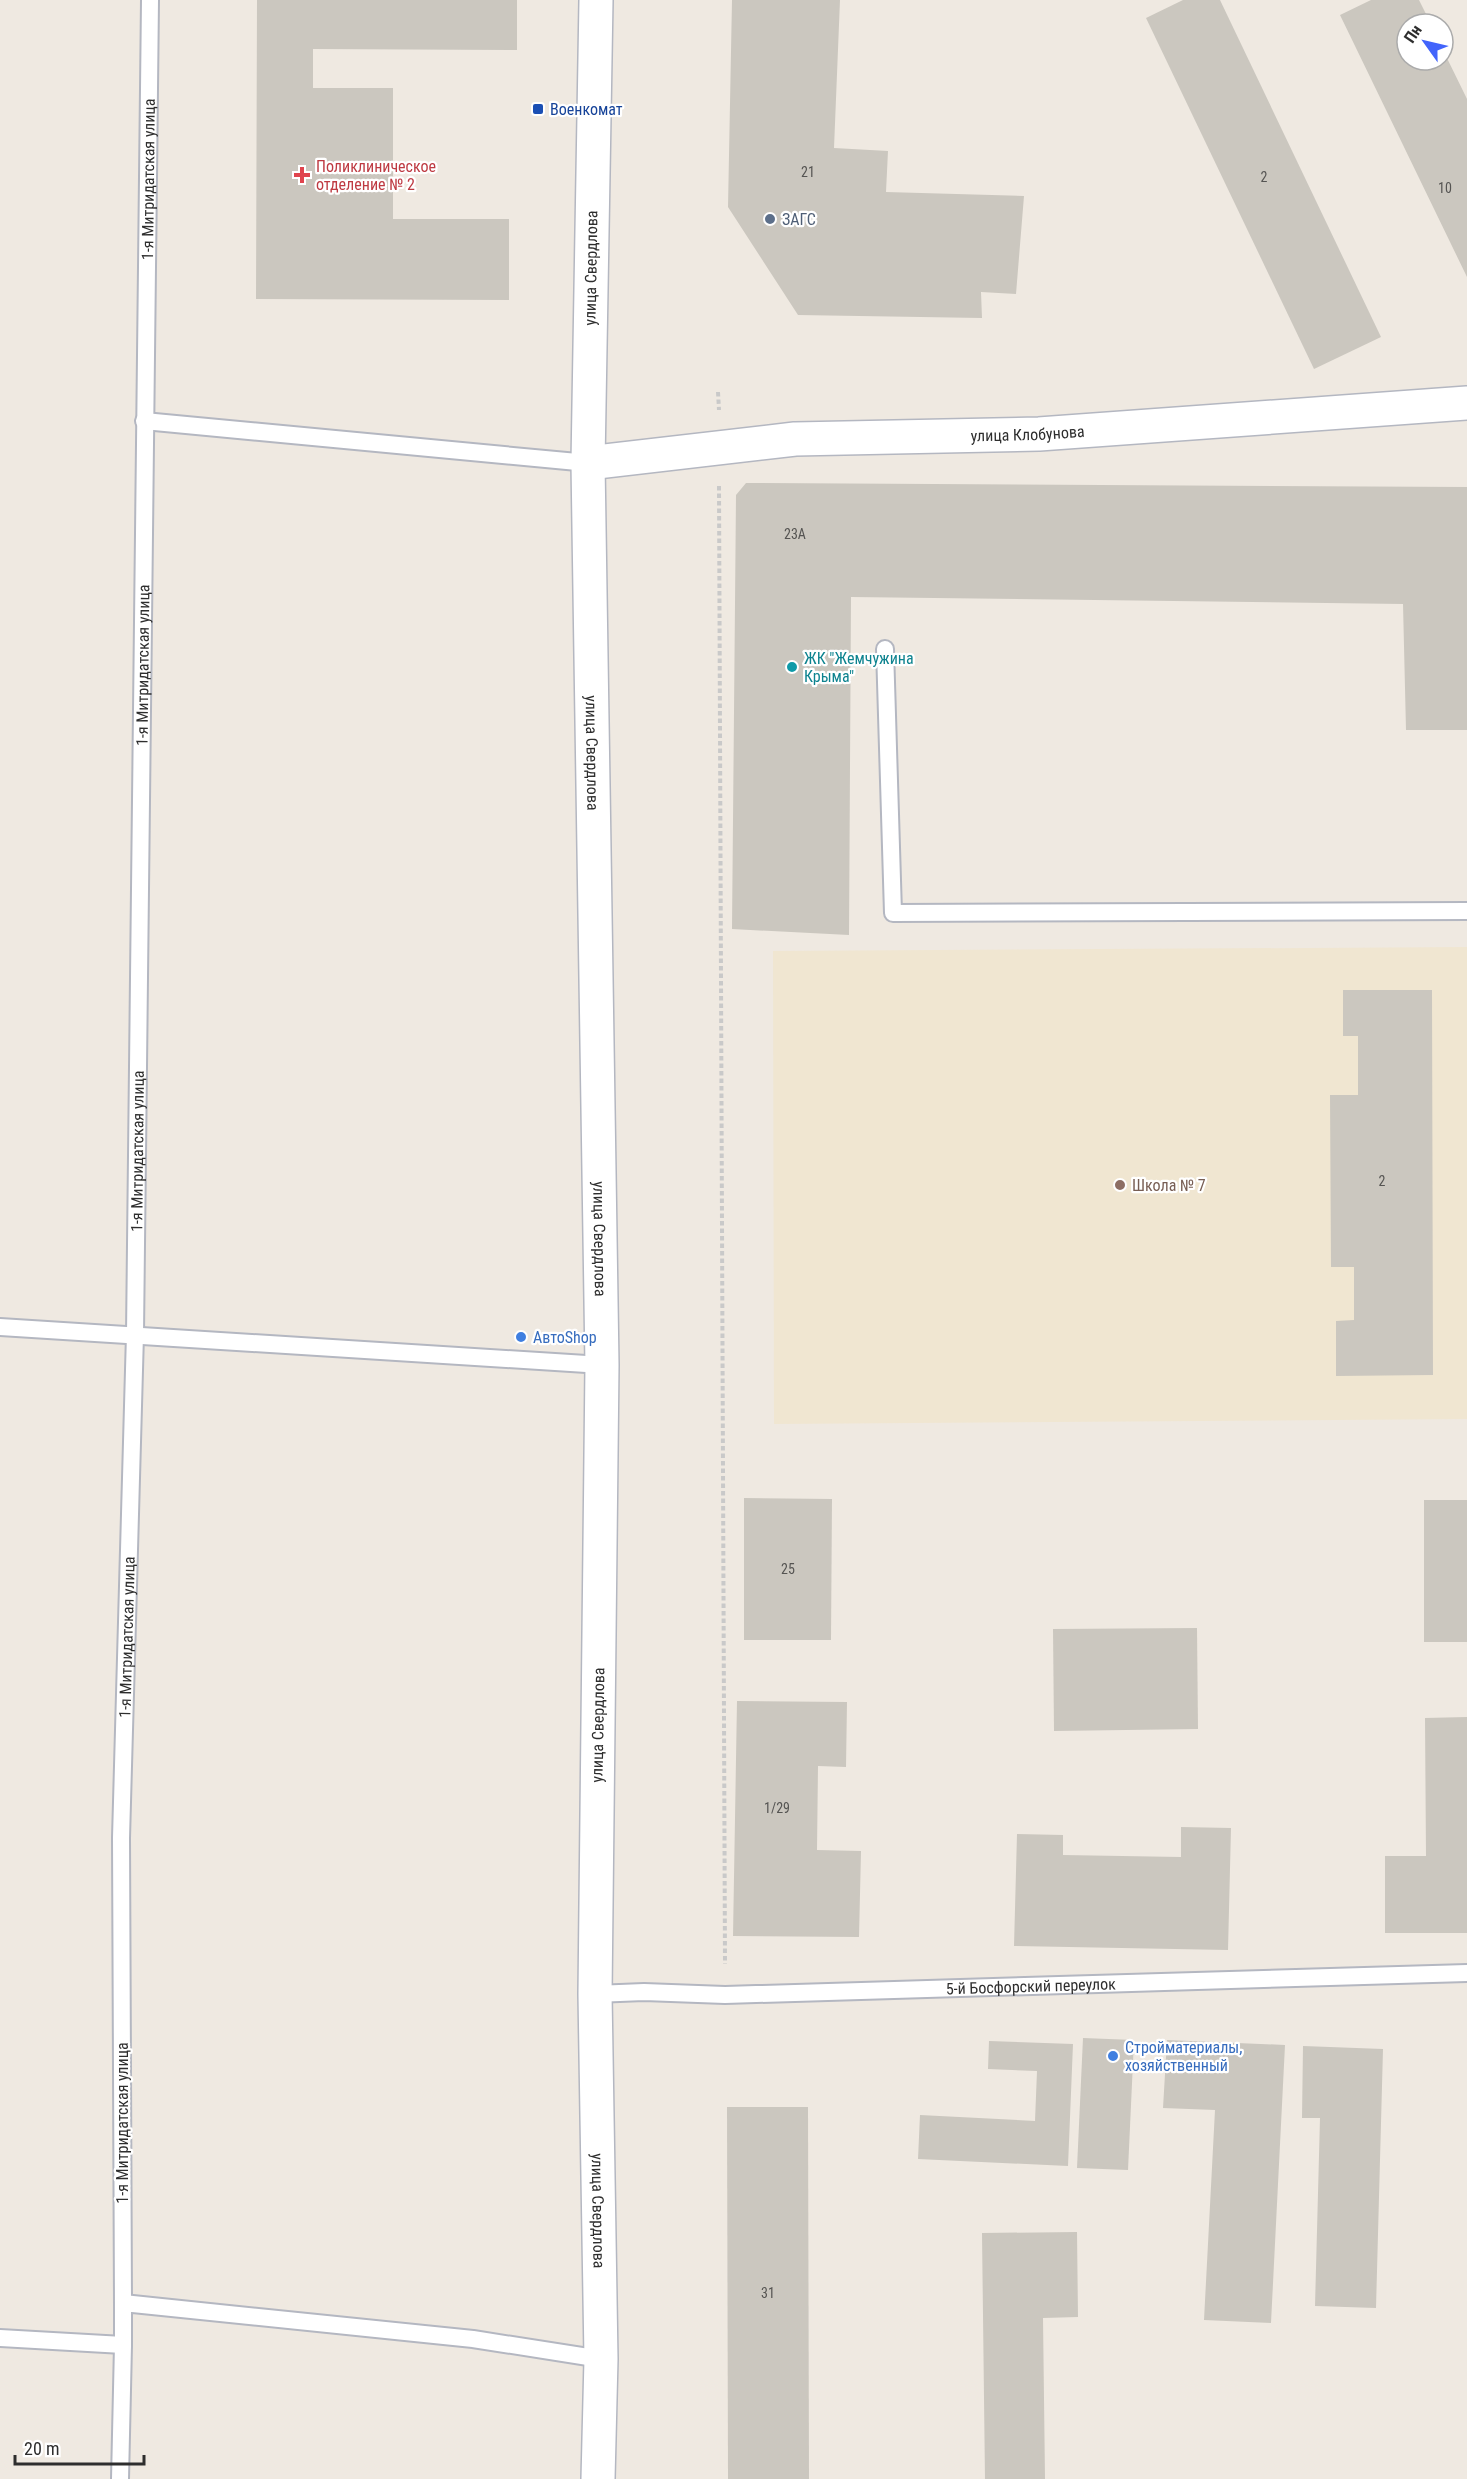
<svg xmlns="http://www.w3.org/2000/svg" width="1467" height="2479" viewBox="0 0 1467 2479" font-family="'Roboto Condensed',sans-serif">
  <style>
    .education { fill: #f0e6d1 }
    .building { fill: #cbc7bf }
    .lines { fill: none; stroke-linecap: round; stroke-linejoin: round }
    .lane-casing { stroke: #b4b7c1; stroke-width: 20 }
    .street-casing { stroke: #b4b7c1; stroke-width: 36 }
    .secondary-casing { stroke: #b4b7c1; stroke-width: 36 }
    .path { stroke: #c9c9c9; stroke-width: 4; stroke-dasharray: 4.5 3; stroke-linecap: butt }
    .lane { stroke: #fff; stroke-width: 16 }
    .street { stroke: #fff; stroke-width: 33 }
    .secondary { stroke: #fff; stroke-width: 33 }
    .transit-dot { fill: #1a4fb4; stroke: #fff; stroke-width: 2 }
    .health-dot { fill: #e0444e; stroke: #fff; stroke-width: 2 }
    .service-dot { fill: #5c6f8a; stroke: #fff; stroke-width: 2 }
    .culture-dot { fill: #0f9aa8; stroke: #fff; stroke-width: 2 }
    .education-dot { fill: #8d6e63; stroke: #fff; stroke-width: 2 }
    .shop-dot { fill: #3f7fe0; stroke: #fff; stroke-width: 2 }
    .labels { text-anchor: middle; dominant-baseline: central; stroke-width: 4.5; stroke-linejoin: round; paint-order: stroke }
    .number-label { font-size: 14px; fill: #555452 }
    .transit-label { font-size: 16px; fill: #164399; stroke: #fff; text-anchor: start }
    .health-label { font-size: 16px; fill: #be3a42; stroke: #fff; text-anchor: start }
    .street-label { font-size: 16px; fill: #2e2e2e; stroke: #fff }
    .service-label { font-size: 16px; fill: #4e5e75; stroke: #fff; text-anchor: start }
    .culture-label { font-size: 16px; fill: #0d838f; stroke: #fff; text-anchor: start }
    .education-label { font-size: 16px; fill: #785e54; stroke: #fff; text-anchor: start }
    .shop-label { font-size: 16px; fill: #366cbe; stroke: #fff; text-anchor: start }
  </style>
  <rect width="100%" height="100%" fill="#efe9e1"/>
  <path class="education" d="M1467,947v472l-693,5 -1,-473z"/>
  <g class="building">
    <path d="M257,0h260v50l-204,-1v39h80v131h116v81l-253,-1z"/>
    <path d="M732,0h108l-6,148 54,3 -2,41 138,4 -8,98 -35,-2 1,26 -184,-3 -70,-108z"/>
    <path d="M1183,0h37l161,337 -67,32 -168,-351z"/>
    <path d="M1371,0h48l12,24h-24v36h36v-10l24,49v178l-127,-262z"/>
    <path d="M746,483l721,4v243h-61l-3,-126 -552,-7 -2,338 -117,-6 4,-434z"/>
    <path d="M1343,990h89l1,385 -97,1v-55l18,-1v-53h-23l-1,-172h28v-59h-15z"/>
    <path d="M744,1498l88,1 -1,141h-87z"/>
    <rect x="1424" y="1500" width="43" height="142"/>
    <path d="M1197,1628l1,101 -144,2 -1,-102z"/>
    <path d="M737,1701l110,1 -1,65 -28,-1 -1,84 44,1 -2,86 -126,-1z"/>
    <path d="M1467,1717v216h-82v-77h41l-1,-138z"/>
    <path d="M1181,1827l50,1 -3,122 -214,-4 3,-112 46,1v20l118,2z"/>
    <path d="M1083,2038l51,2 -6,130 -51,-2z"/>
    <path d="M1167,2040l118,5 -14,278 -67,-3 11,-210 -52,-2z"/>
    <path d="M989,2041l84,3 -5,122 -150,-7 2,-44 115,6 2,-50 -49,-2z"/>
    <path d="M1303,2046l80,3 -7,259 -61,-2 5,-188h-18z"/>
    <path d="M727,2107h81l1,372h-81z"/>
    <path d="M1077,2232l1,85 -35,1 2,161h-60l-3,-246z"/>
  </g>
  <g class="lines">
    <defs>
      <g id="lane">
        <path d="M144,421l444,42"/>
        <path d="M885,649l8,264 574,-2"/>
        <path d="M0,1327l602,38"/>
        <path id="s1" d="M595,1994l49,-2 81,3 742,-22"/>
        <path id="s2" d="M123,2303l-2,-465 14,-504 15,-1334"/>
        <path d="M0,2338l123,7v-42l350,36 128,20"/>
        <path d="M120,2479l3,-134"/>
      </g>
      <g id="street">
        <path id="s3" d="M588,463l207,-24 244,-5 428,-31"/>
      </g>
      <g id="secondary">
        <path id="s4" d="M596,0l-8,463 14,902 -7,629 6,365 -3,120"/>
      </g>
    </defs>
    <use href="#lane" class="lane-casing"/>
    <use href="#street" class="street-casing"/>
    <use href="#secondary" class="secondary-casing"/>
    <g class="path">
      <path d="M718,392l1,18"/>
      <path d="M719,486l6,1478"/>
    </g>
    <use href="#lane" class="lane"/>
    <use href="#street" class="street"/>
    <use href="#secondary" class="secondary"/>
  </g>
  <rect class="transit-dot" x="532" y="103" width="12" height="12" rx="3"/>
  <path class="health-dot" d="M299 166h6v6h6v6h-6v6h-6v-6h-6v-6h6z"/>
  <circle class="service-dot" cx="770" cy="219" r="6"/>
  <circle class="culture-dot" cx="792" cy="667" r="6"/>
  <circle class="education-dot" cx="1120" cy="1185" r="6"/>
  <g class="shop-dot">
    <circle cx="521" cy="1337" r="6"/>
    <circle cx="1113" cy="2056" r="6"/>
  </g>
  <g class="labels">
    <g class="number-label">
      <text x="808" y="172">21</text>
      <text x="1264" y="177">2</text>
      <text x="1445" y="188">10</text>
      <text x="795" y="534">23А</text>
      <text x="1382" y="1181">2</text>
      <text x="788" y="1569">25</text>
      <text x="777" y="1808">1/29</text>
      <text x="768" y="2293">31</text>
    </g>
    <g class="transit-label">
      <text x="550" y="109">Военкомат</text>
    </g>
    <g class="health-label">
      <text x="316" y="166">Поликлиническое<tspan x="316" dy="18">отделение № 2</tspan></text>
    </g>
    <g class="street-label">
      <text stroke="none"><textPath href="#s2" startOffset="2124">1-я Митридатская улица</textPath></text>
      <text transform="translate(591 268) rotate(-89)">улица Свердлова</text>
      <text stroke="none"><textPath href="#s3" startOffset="441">улица Клобунова</textPath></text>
      <text stroke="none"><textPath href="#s2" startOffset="1638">1-я Митридатская улица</textPath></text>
      <text stroke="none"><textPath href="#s4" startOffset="753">улица Свердлова</textPath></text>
      <text stroke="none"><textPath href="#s2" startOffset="1152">1-я Митридатская улица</textPath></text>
      <text stroke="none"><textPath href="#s4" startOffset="1239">улица Свердлова</textPath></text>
      <text stroke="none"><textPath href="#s2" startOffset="666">1-я Митридатская улица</textPath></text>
      <text transform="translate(598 1725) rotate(-89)">улица Свердлова</text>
      <text stroke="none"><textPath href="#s1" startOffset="436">5-й Босфорский переулок</textPath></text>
      <text transform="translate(122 2123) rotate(-90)">1-я Митридатская улица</text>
      <text stroke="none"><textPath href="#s4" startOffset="2211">улица Свердлова</textPath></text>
    </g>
    <g class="service-label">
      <text x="782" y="219">ЗАГС</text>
    </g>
    <g class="culture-label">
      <text x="804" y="658">ЖК "Жемчужина<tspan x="804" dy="18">Крыма"</tspan></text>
    </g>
    <g class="education-label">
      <text x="1132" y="1185">Школа № 7</text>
    </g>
    <g class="shop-label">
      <text x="533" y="1337">АвтоShop</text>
      <text x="1125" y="2047">Стройматериалы,<tspan x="1125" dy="18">хозяйственный</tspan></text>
    </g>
  </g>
  <g transform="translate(1425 42) rotate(304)"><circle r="28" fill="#ffffff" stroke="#ababab" stroke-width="1.5"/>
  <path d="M0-4.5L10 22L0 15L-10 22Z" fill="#4264fb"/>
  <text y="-9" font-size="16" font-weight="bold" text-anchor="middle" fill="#2e2e2e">Пн</text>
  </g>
  <path d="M15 2455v9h129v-9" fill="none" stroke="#2e2e2e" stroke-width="3"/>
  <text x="24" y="2455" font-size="18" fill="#2e2e2e" stroke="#ffffff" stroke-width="4.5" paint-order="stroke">20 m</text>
</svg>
